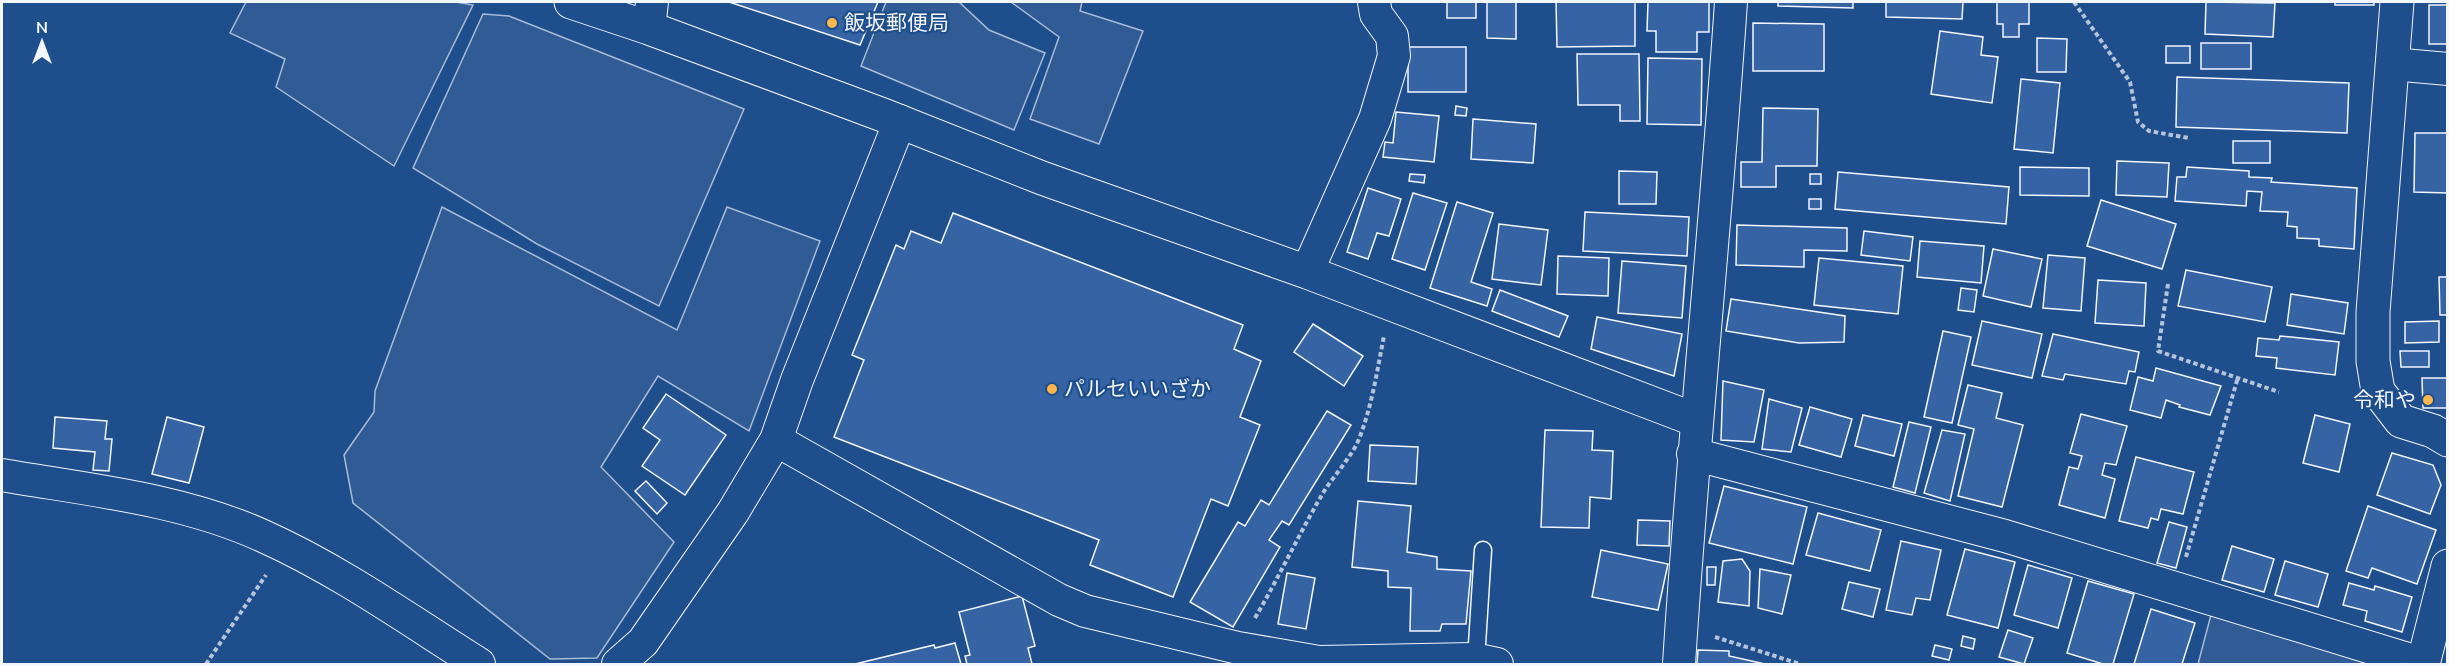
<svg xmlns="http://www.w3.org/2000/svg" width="2449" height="666" viewBox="0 0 2449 666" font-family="'Nunito Sans','Noto Sans JP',sans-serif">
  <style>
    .parking { fill: #305b95; stroke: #a8bbd7; stroke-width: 1.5 }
    .building { fill: #3563a3; stroke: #f2f6ff; stroke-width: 1.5 }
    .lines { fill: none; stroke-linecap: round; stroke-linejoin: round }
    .service-casing { stroke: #f2f6ff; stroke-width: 19 }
    .minor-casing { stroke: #f2f6ff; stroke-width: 34 }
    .tertiary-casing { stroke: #f2f6ff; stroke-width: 35 }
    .path { stroke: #b3c4dc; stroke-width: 4; stroke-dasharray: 4.5 3; stroke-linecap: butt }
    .service { stroke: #1f4e8c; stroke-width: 16 }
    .minor { stroke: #1f4e8c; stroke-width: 32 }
    .tertiary { stroke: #1f4e8c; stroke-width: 33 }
    .poi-dot { fill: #ffb74d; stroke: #1f4e8c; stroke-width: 2 }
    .labels { text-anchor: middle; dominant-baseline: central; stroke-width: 4.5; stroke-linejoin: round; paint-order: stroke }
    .poi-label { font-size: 21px; fill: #f2f6ff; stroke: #1f4e8c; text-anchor: start }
  </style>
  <rect width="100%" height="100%" fill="#1f4e8c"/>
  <g class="parking">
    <path d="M246,2h210l17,3 -79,161 -118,-79 9,-28 -55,-26z"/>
    <path d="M886,2h73l30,28 56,23 -31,77 -153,-64z"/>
    <path d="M1011,2h71l-2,9 63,20 -44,113 -69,-25 29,-82z"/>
    <path d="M483,14l26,2 235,93 -85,197 -122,-62 -124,-76z"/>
    <path d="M442,207l235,123 50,-123 93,34 -71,190 -91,-55 -57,91 73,75 -77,116 -47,1 -197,-156 -9,-48 30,-43 1,-21z"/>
    <path d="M2212,611l161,53h-175z"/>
  </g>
  <g class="building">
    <path d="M729,2h149l-18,43z"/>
    <rect x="1447" y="2" width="29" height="16"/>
    <path d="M1487,2h29v37l-29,-1z"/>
    <path d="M1556,2h79v44l-78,1z"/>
    <path d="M1648,2h61v30h-12v20h-41v-21h-9z"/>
    <path d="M1778,2h75v6l-75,-2z"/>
    <path d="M1886,2h77l-1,17 -76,-2z"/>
    <path d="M1997,2h32v22h-10v13h-16v-13h-6z"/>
    <path d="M2206,2l69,1 -2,34 -68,-3z"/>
    <rect x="2335" y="2" width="39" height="3"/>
    <rect x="2429" y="5" width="19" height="39"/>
    <path d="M1753,23l71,1v47h-71z"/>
    <path d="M1940,31l43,6 -2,18 17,2 -6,46 -61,-9z"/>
    <path d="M2037,38l30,1 -1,33h-29z"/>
    <rect x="2201" y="43" width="50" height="26"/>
    <rect x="2166" y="46" width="24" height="17"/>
    <rect x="1408" y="47" width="58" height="45"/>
    <path d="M1577,54h62l1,67h-20v-16h-42z"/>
    <path d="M1648,58l54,1 -1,66 -54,-1z"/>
    <path d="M2177,77l172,6 -2,50 -171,-6z"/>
    <path d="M2021,79l39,4 -7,70 -39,-4z"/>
    <path d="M1456,106l11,2 -1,8 -11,-1z"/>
    <path d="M1763,108l55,1 -1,57h-41v21h-35v-25h21z"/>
    <path d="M1396,112l43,4 -5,46 -51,-5 2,-15 8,1z"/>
    <path d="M1473,119l63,5 -3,39 -62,-4z"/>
    <path d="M2415,133h33v60l-34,-1z"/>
    <rect x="2233" y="141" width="37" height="22"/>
    <path d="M2117,161l52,2 -2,34 -51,-2z"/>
    <path d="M2020,167l69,1v28l-69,-1z"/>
    <path d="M2187,167l62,4v6l23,1 -1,4 86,6 -3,61 -35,-3v-7l-22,-1v-11l-10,-1 1,-14 -28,-1 2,-19 -15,-1 -1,15 -71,-5 2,-24h9z"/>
    <path d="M1619,171l38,1 -1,32h-37z"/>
    <path d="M1838,172l171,15 -3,37 -171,-15z"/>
    <path d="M1410,174l15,1 -1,8 -15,-2z"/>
    <rect x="1810" y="174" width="11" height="10"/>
    <path d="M1368,188l33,11 -12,37 -12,-3 -9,26 -21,-7z"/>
    <path d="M1413,193l34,10 -22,67 -33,-11z"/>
    <rect x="1809" y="199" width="12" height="10"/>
    <path d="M2101,200l75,24 -14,45 -75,-23z"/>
    <path d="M1457,202l36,11 -22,69 21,7 -5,17 -57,-18z"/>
    <path d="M1585,212l104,5 -2,39 -104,-5z"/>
    <path d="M953,213l290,112 -9,24 27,12 -21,56 20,8 -32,81 -17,-7 -38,98 -83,-32 9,-25 -265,-103 30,-77 -12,-5 44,-110 8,4 7,-18 30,12z"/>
    <path d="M1499,224l49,6 -7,55 -49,-6z"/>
    <path d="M1737,225l110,3v23l-43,-1v17l-68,-2z"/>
    <path d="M1864,231l49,6 -3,24 -49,-6z"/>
    <path d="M1920,241l64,5 -3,37 -64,-6z"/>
    <path d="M1993,249l49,10 -11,48 -48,-11z"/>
    <path d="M2048,255l37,3 -4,53 -38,-3z"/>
    <path d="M1558,256l51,2 -1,38 -51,-2z"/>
    <path d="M1819,258l84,8 -5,48 -84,-9z"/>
    <path d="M1622,261l64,5 -4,52 -64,-5z"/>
    <path d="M2186,270l86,17 -7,35 -87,-16z"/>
    <path d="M2439,277h9v38h-8z"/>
    <path d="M2098,280l48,3 -2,43 -49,-3z"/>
    <path d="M1961,288l16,2 -3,22 -16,-2z"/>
    <path d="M1500,290l68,26 -9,21 -67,-26z"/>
    <path d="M2291,294l57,9 -4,31 -57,-9z"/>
    <path d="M1731,299l114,17 -1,26 -45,1 -73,-12z"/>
    <path d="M1597,317l85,17 -8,42 -83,-27z"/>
    <path d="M1982,321l60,13 -10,44 -60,-13z"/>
    <path d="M2439,321v21l-34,1v-21z"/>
    <path d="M1313,324l50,32 -19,30 -50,-34z"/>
    <path d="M1943,331l28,6 -19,86 -28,-6z"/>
    <path d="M2053,334l86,18 -4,20 -6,-1 -3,13 -61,-10 -2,6 -21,-4z"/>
    <path d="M2280,336l59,6 -4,33 -59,-7 1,-10 -21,-2 2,-18 21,2z"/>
    <path d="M2400,351h29v16h-28z"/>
    <path d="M2156,368l65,18 -11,29 -31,-8 1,-2 -14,-5 -5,18 -31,-8 8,-33 15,4z"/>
    <path d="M2422,378h26v30h-25z"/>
    <path d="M1723,381l41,9 -10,52 -33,-2z"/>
    <path d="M1968,385l34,8 -6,25 27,7 -21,82 -44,-11 16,-67 -16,-4z"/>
    <path d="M666,394l60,41 -41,60 -43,-29 18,-26 -17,-12z"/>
    <path d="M1769,399l33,9 -11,44 -29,-3z"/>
    <path d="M1810,407l42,12 -11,38 -42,-12z"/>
    <path d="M1327,411l24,14 -62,100 -7,-4 -13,19 11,7 -47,80 -43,-25 48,-80 7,4 16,-26 8,5z"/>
    <path d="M2081,414l46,12 -11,39 -11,-2 -3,12 13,4 -10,39 -46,-13 10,-38 9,2 4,-13 -12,-3z"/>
    <path d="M1863,415l39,9 -8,32 -39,-10z"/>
    <path d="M2315,415l35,9 -11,48 -36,-9z"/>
    <path d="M55,417l52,4 -2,18h7l-3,32 -16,-1 2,-18 -42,-4z"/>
    <path d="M167,417l37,10 -15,56 -37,-9z"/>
    <path d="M1909,422l22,5 -16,66 -22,-6z"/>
    <path d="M1545,430l48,1 -1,19 21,1 -2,48 -21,-2 -1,31 -48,-1z"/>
    <path d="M1942,430l23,4 -15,67 -26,-8z"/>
    <path d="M1370,445l48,2 -2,37 -48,-3z"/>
    <path d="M2392,453l41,12 8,20 -11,29 -53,-19z"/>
    <path d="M2136,457l58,15 -11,42 -22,-5 -3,11 -7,-2 -3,10 -29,-7z"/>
    <path d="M646,481l21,22 -10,11 -22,-23z"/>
    <path d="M1724,486l83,21 -14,57 -84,-21z"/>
    <path d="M1358,501l53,5 -4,46 30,5v12l34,2 -5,53h-24l-2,7h-30l1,-43 -23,-1v-16l-36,-4z"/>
    <path d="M2368,506l68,24 -19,54 -45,-16 -4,10 -22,-7z"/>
    <path d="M1818,513l63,17 -11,41 -64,-16z"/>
    <path d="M1638,520l32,1 -1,25 -32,-1z"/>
    <path d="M2169,522l18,5 -11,41 -19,-5z"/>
    <path d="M1901,541l40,9 -11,50 -14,-2 -4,17 -26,-5z"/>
    <path d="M2232,546l42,13 -10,33 -42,-12z"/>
    <path d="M1965,549l50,13 -17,66 -51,-13z"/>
    <path d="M1601,550l67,14 -10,46 -66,-13z"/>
    <path d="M1742,559l8,12 -1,35 -31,-4 5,-41z"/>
    <path d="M2285,561l43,13 -10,33 -43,-12z"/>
    <path d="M2028,565l44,13 -14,50 -44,-13z"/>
    <path d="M1707,567h9l-1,18h-8z"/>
    <path d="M1760,569l31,6 -9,39 -24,-6z"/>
    <path d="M1287,573l28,5 -9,51 -28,-5z"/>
    <path d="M2088,581l46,13 -21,70h-10l-36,-11z"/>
    <path d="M1849,582l31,7 -7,28 -31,-8z"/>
    <path d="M2349,583l25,7 1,-4 37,11 -10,35 -37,-11 2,-10 -24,-6z"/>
    <path d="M1022,596l13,50 -7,2 4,16h-65l-2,-8 5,-1 -11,-43z"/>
    <path d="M2151,609l44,14 -13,41h-48z"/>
    <path d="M2008,630l25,8 -9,26 -25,-7z"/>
    <path d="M1963,636l12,3 -2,10 -12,-3z"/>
    <path d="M955,643l6,21h-106l79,-19 1,3z"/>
    <path d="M1935,645l17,4 -3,11 -17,-4z"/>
    <path d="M1698,650l31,1v5l36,8h-68z"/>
  </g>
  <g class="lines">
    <defs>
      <path id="service" d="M1476,660l7,-110"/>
      <g id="minor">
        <path d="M649,28l3,-26"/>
        <path d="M2392,64l56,5"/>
        <path d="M1307,272l68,-153 19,-63 -2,-20 -16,-22 -2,-12"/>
        <path d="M776,440l283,160 26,11 153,37 81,14 154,-3 24,5"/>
        <path d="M1693,454l312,82 419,128"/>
        <path d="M2,475c87,15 180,24 261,61 76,34 146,84 216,128"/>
        <path d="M618,664l25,-22 90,-130 43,-72 21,-60 103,-259"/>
        <path d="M1679,664c14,-221 37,-441 52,-662"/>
      </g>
      <g id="tertiary">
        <path d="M571,2l78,26 234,87 159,63 265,94 389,148"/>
        <path d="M2397,2l-24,310v49l5,30 23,30 32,10 15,9"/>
        <path d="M2423,664l25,-98"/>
      </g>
    </defs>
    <use href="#service" class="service-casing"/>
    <use href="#minor" class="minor-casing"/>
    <use href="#tertiary" class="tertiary-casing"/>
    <g class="path">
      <path d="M2074,2l56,80 8,40 11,9 40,7"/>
      <path d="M2168,284l-10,67 121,41"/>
      <path d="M2186,557l52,-180"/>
      <path d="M1255,618c24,-41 44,-84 68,-125 11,-18 28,-35 36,-54 13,-33 18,-68 25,-103"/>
      <path d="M1715,637l85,27"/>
      <path d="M206,664l60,-89"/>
    </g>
    <use href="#service" class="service"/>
    <use href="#minor" class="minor"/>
    <use href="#tertiary" class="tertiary"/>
  </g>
  <g class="poi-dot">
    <circle cx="832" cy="23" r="6"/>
    <circle cx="1052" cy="389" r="6"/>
    <circle cx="2428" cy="400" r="6"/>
  </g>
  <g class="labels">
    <g class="poi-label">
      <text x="844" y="23">飯坂郵便局</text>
      <text x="1064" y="389">パルセいいざか</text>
      <text x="2416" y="400" text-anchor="end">令和や</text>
    </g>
  </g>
  <rect width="2449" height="666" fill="none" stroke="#f2f6ff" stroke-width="6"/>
  <g transform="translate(42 42)" stroke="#1f4e8c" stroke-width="4.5" paint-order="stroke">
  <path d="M0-4.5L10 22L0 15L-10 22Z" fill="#f2f6ff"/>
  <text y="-9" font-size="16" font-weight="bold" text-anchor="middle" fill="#f2f6ff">N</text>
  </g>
</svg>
